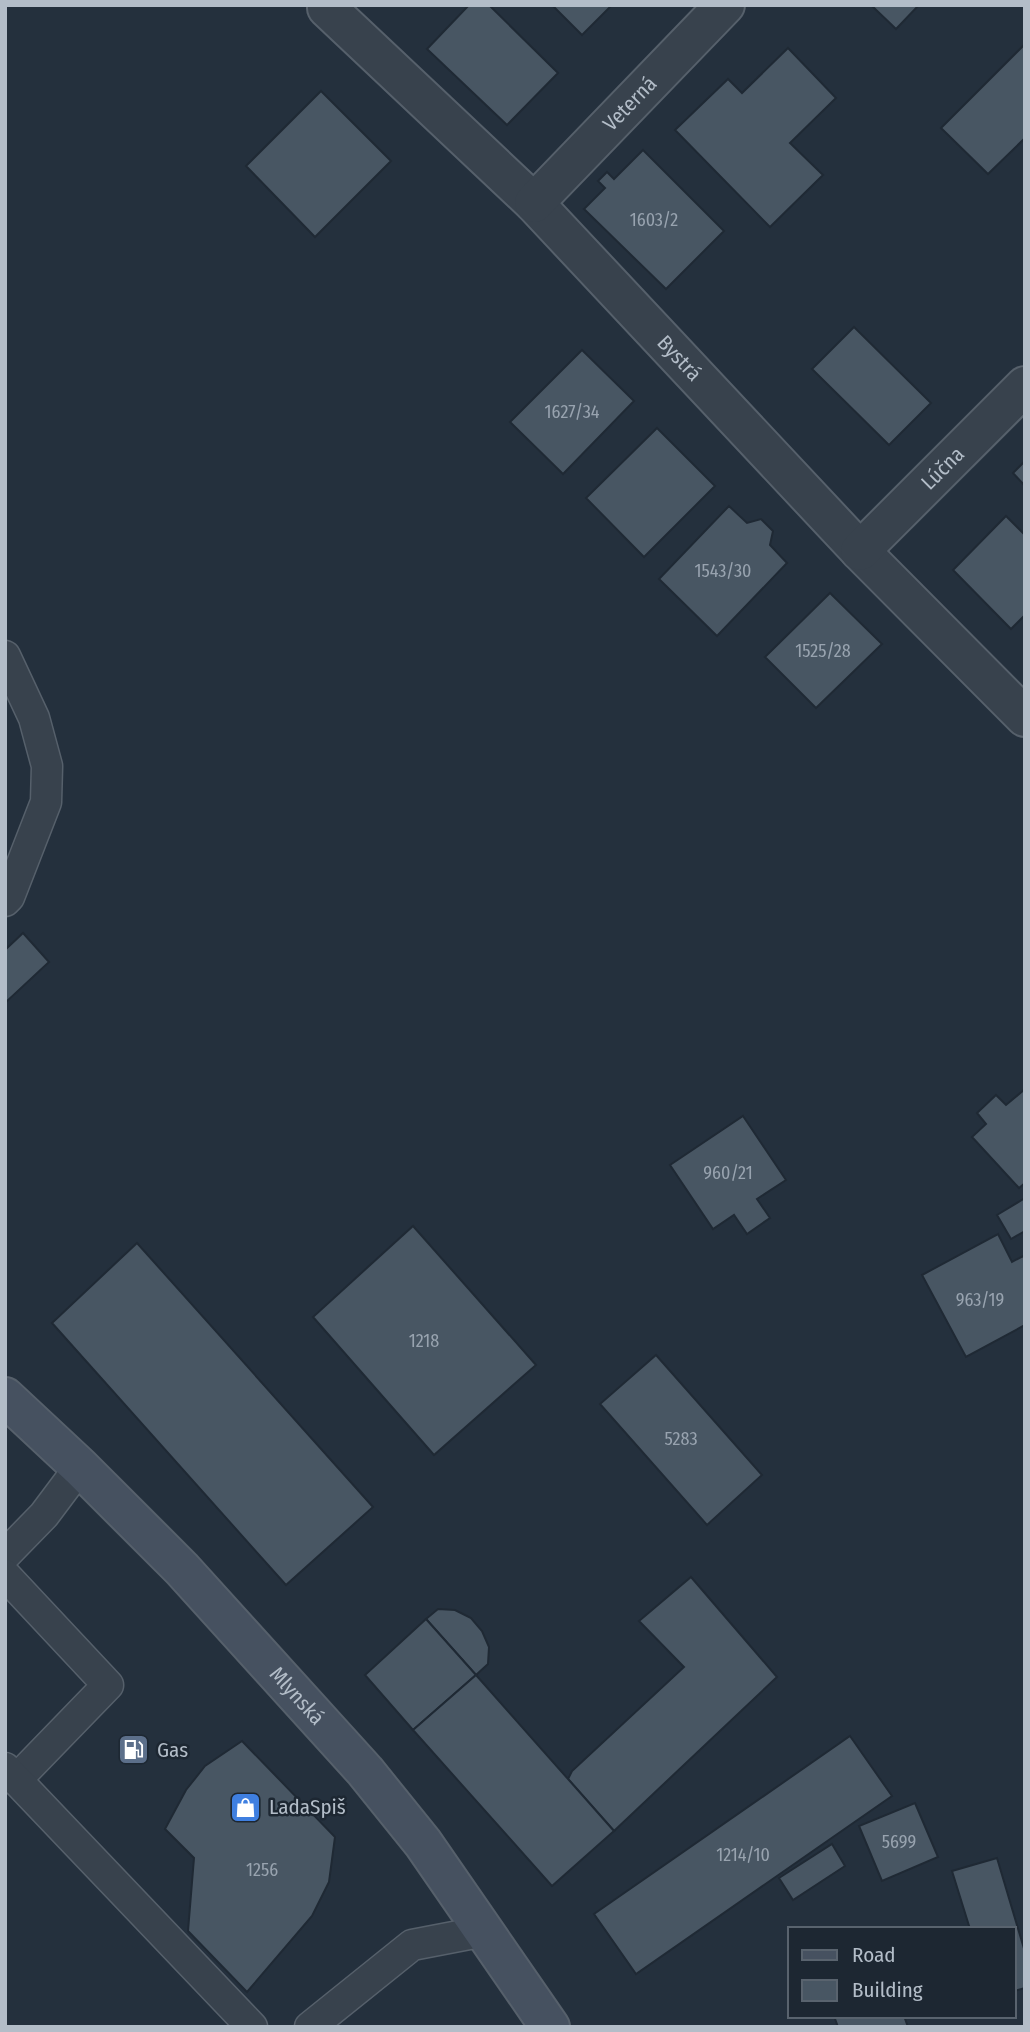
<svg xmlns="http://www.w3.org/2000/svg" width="1030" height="2032" viewBox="0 0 1030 2032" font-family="'Fira Sans Condensed',sans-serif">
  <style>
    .building { fill: #485663; stroke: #1f2934; stroke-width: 2 }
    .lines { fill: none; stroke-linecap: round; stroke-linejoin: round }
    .lane-casing { stroke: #56606b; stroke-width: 33 }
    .street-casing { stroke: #56606b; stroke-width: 42 }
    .secondary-casing { stroke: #56606b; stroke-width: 42 }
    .lane { stroke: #38424d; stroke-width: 30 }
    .street { stroke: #38424d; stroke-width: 38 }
    .secondary { stroke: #465160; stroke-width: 38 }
    .labels { text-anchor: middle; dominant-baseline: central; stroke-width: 5; stroke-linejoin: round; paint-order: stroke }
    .number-label { font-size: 18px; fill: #98a3af }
    .street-label { font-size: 21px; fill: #b3bdc8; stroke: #1d2732 }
    .poi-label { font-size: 21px; fill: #b3bdc8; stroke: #1d2732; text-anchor: start }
  </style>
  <rect width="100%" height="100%" fill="#24303d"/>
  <g class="building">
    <path d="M469,5h20l69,68 -51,52 -80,-76z"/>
    <path d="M552,5h60l-30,30z"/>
    <path d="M871,5h48l-23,24z"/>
    <path d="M1025,44v94l-37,36 -47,-46z"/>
    <path d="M788,48l48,50 -46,45 33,32 -53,52 -95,-97 53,-51 14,14z"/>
    <path d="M321,91l70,70 -76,76 -69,-71z"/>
    <path d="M643,150l81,81 -58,58 -82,-80 21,-21 -7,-7 9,-9 7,7z"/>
    <path d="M854,327l77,76 -42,42 -77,-76z"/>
    <path d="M582,350l52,51 -71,73 -53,-52z"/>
    <path d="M657,428l58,58 -71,71 -58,-59z"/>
    <path d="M1025,461v25l-12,-13z"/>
    <path d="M729,506l18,17 14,-4 12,12 -3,14 17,18 -70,73 -58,-57z"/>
    <path d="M1006,516l19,19v80l-14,14 -58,-59z"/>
    <path d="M830,593l52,51 -66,64 -51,-51z"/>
    <path d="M23,933l26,29 -44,41v-53z"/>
    <path d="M1025,1089v94l-6,5 -47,-51 14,-13 -9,-11 19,-18 10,10z"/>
    <path d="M743,1116l43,64 -29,19 13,19 -23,16 -13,-19 -21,14 -43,-64z"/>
    <path d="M1025,1198v33l-14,8 -14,-24z"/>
    <path d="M413,1226l123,139 -102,90 -121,-138z"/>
    <path d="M998,1234l14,28 11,-6 2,4v65l-59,32 -44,-82z"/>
    <path d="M137,1243l236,264 -87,78 -234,-262z"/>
    <path d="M656,1355l106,120 -55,50 -107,-121z"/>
    <path d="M691,1577l86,100 -163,154 -46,-52 4,-8 112,-104 -45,-46z"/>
    <path d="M438,1609l17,1 16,8 11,13 7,16 -1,17 -12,11 -50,-56z"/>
    <path d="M426,1619l50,56 -63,55 -48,-55z"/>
    <path d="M476,1675l138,156 -62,55 -139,-156z"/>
    <path d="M850,1736l42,60 -256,178 -42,-60z"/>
    <path d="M242,1741l93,96 -6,45 -17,34 -65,76 -59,-61 6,-73 -29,-29 21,-39 19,-24z"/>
    <path d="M915,1803l23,54 -56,24 -23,-55z"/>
    <path d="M832,1844l13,22 -52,34 -14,-22z"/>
    <path d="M997,1858l28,94v36l-11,3v-62h-44l-18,-58z"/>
    <path d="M834,2016h70l4,11h-70z"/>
  </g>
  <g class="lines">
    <defs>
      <g id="lane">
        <path d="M5,656l29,62 13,48 -1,36 -37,95 -4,4"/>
        <path d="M5,1555l39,-40 36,-48"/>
        <path d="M5,1575l103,110 -92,95"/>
        <path d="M5,1768l247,259"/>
        <path d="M310,2027l102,-82 73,-14"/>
      </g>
      <g id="street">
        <path id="s1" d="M327,8l207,195 326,348 165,166"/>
        <path id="s2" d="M534,203l191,-198"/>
        <path id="s3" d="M860,551l165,-165"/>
      </g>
      <g id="secondary">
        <path id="s4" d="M5,1397l75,70 102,102 183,202 58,72 127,184"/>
      </g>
    </defs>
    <use href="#lane" class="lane-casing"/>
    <use href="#street" class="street-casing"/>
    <use href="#secondary" class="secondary-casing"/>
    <use href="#lane" class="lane"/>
    <use href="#street" class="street"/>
    <use href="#secondary" class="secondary"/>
  </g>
  <defs>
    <symbol id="fuel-square" viewBox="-11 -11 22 22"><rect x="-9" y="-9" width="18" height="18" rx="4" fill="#5c6f8a" stroke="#1d2732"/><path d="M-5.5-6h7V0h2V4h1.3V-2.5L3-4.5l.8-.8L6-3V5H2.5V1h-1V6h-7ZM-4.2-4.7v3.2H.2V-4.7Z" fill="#fff"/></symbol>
    <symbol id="shop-square" viewBox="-11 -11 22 22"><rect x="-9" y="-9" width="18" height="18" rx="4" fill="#3f7fe0" stroke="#1d2732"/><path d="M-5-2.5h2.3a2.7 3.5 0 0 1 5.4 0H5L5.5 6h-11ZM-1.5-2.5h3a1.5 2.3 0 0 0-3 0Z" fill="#fff"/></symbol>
  </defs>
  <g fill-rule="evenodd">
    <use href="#fuel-square" x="116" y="1732" width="35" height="35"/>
    <use href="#shop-square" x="228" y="1790" width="35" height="35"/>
  </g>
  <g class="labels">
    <g class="number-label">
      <text x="654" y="220">1603/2</text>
      <text x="572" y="412">1627/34</text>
      <text x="723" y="571">1543/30</text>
      <text x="823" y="651">1525/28</text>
      <text x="728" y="1173">960/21</text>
      <text x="980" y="1300">963/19</text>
      <text x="424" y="1341">1218</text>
      <text x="681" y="1439">5283</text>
      <text x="899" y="1842">5699</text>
      <text x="743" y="1855">1214/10</text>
      <text x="262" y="1870">1256</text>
    </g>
    <g class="street-label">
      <text stroke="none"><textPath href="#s2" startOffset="138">Veterná</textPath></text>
      <text stroke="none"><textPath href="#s1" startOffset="497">Bystrá</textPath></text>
      <text stroke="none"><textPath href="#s3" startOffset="117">Lúčna</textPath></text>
      <text stroke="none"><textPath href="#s4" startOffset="418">Mlynská</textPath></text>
    </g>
    <g class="poi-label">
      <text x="157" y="1750">Gas</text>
      <text x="269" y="1807">LadaSpiš</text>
    </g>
  </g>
  <rect width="1030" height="2032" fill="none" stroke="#b3bdc8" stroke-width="14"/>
  <rect x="788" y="1927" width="228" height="91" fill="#1d2732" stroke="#59636e" stroke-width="2"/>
  <rect x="802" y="1950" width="35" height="10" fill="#465160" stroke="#59636e" stroke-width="2"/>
  <text x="852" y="1962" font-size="21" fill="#b3bdc8">Road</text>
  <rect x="802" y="1980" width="35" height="21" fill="#485663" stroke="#59636e" stroke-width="2"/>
  <text x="852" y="1997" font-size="21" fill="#b3bdc8">Building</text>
</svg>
